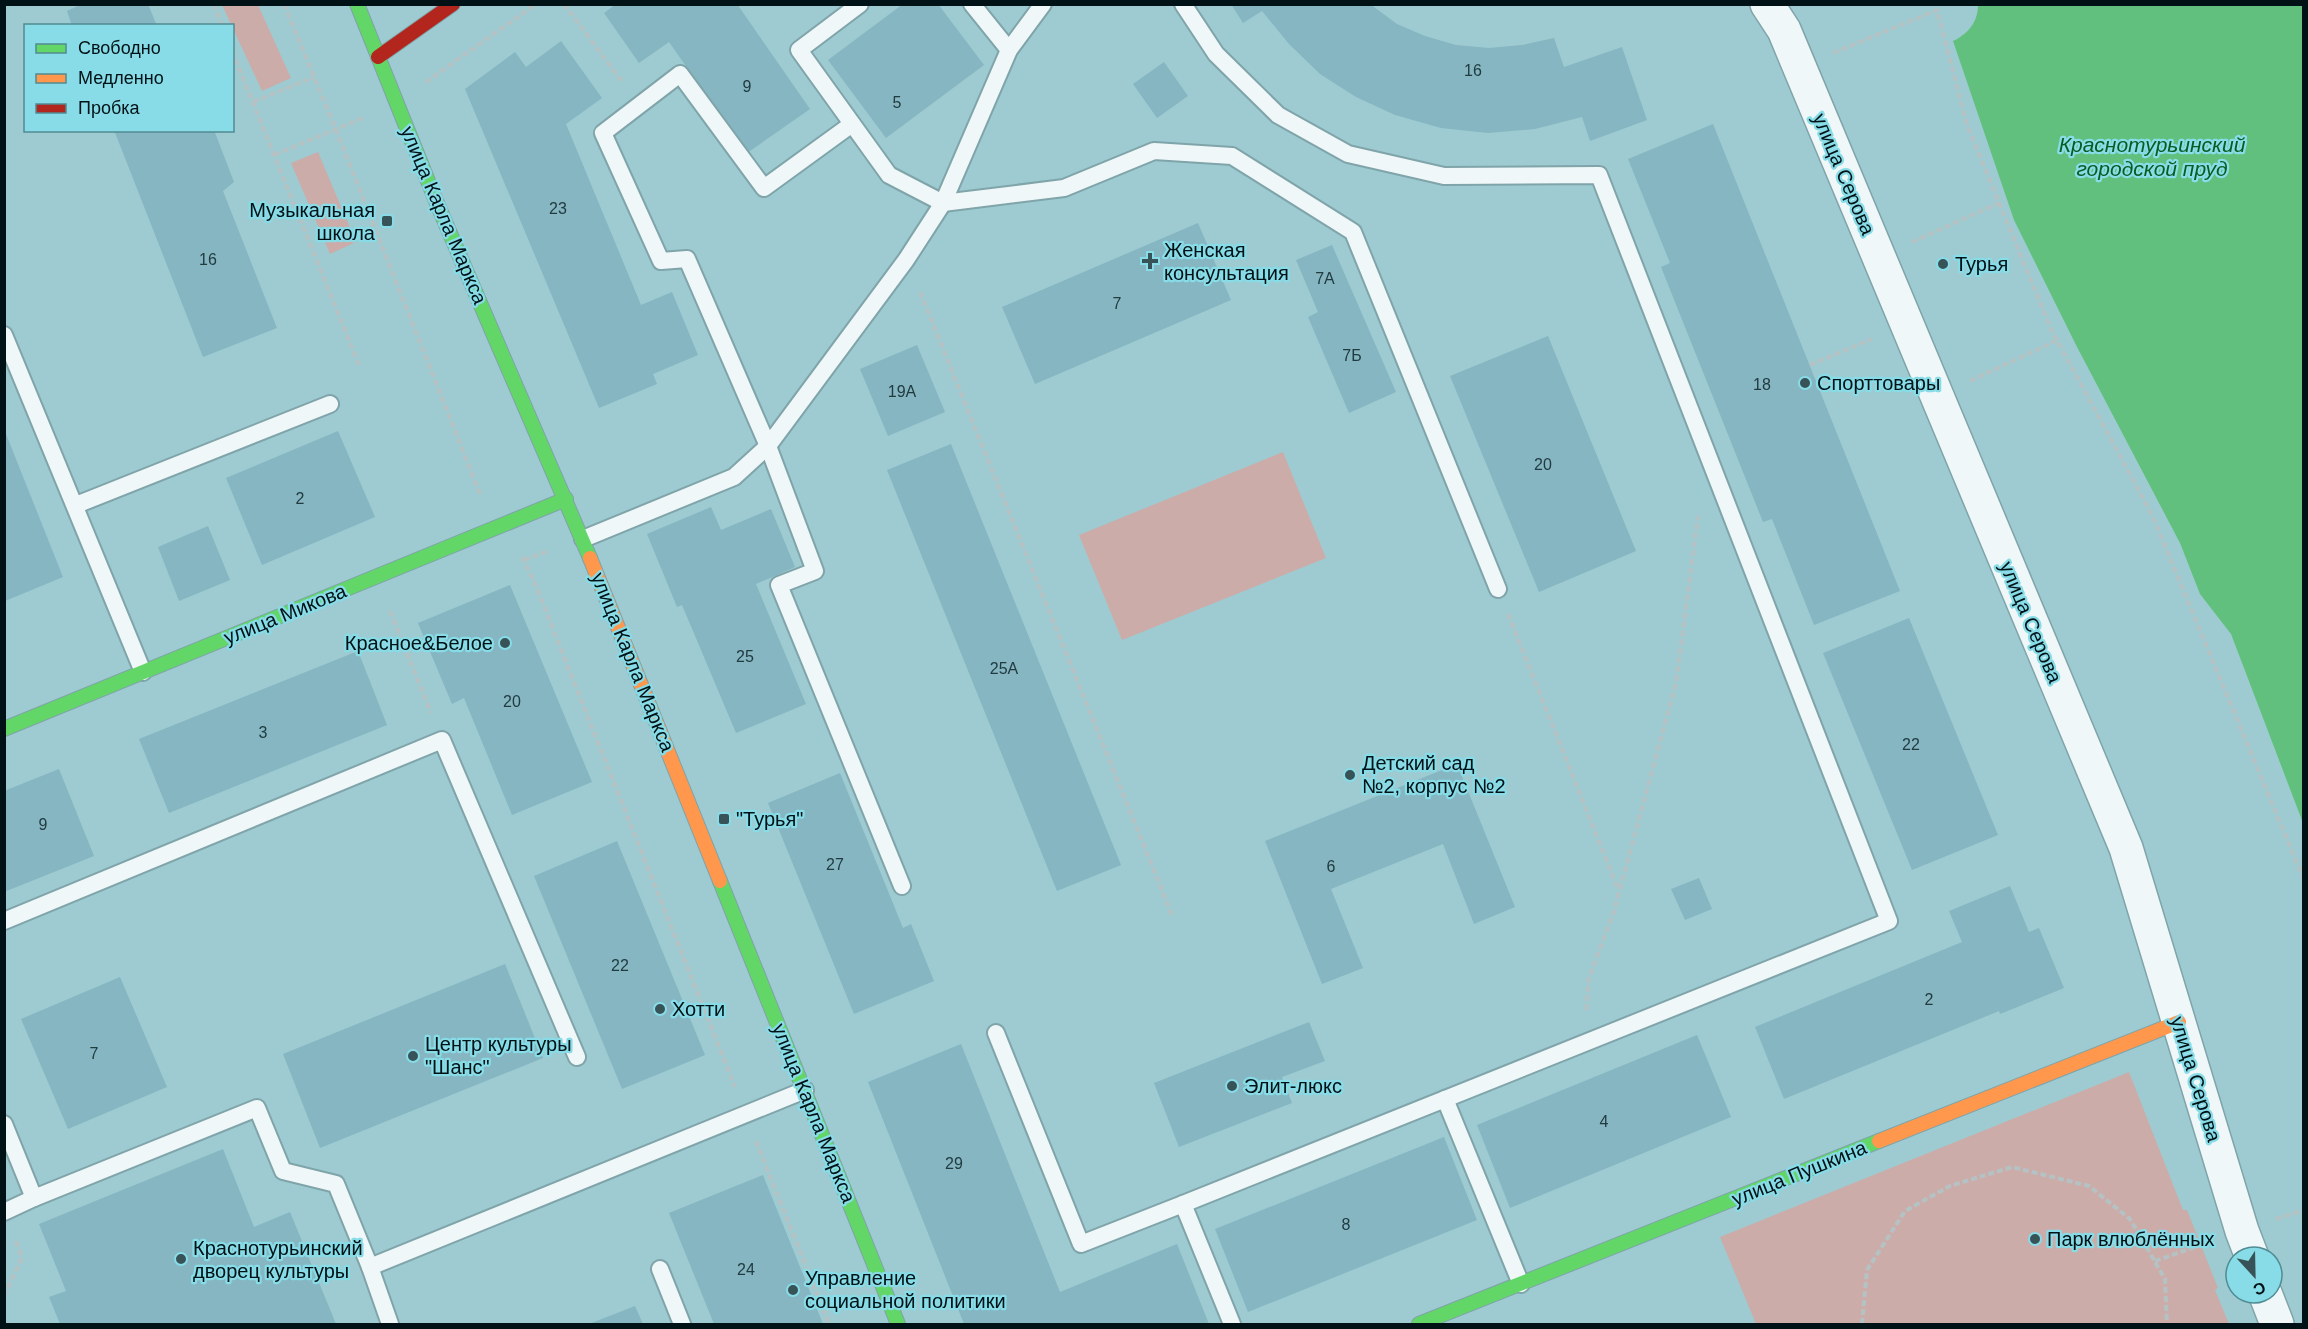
<svg xmlns="http://www.w3.org/2000/svg" width="2308" height="1329" viewBox="0 0 2308 1329" font-family="Helvetica,sans-serif">
  <style>
    .green { fill: #ccaca9 }
    .water { fill: #62c07e }
    .building { fill: #85b6c2 }
    .lines { fill: none; stroke-linecap: round; stroke-linejoin: round }
    .lane-casing { stroke: #7fa4a9; stroke-width: 20 }
    .street-casing { stroke: #7fa4a9; stroke-width: 36 }
    .fast-casing { stroke: #7fa4a9; stroke-width: 16 }
    .slow-casing { stroke: #7fa4a9; stroke-width: 16 }
    .jam-casing { stroke: #7fa4a9; stroke-width: 16 }
    .path { stroke: #b5c2c4; stroke-width: 4; stroke-dasharray: 6 3; stroke-linecap: butt }
    .lane { stroke: #f0f7f8; stroke-width: 16 }
    .street { stroke: #f0f7f8; stroke-width: 33 }
    .fast { stroke: #63d668; stroke-width: 14 }
    .slow { stroke: #ff974d; stroke-width: 14 }
    .jam { stroke: #b3261e; stroke-width: 14 }
    .poi-dot { fill: #375357; stroke: #87dce7; stroke-width: 2 }
    .labels { text-anchor: middle; dominant-baseline: central; stroke-width: 4.5; stroke-linejoin: round; paint-order: stroke }
    .number-label { font-size: 16px; fill: #213b41 }
    .street-label { font-size: 20px; fill: #001216; stroke: #87dce7 }
    .poi-label { font-size: 20px; fill: #001216; stroke: #87dce7; text-anchor: start }
    .water-label { font-size: 21px; font-style: italic; fill: #085c1f; stroke: #87dce7 }
  </style>
  <rect width="100%" height="100%" fill="#9dcbd1"/>
  <g class="green">
    <path d="M222,5h36l33,73 -29,13z"/>
    <path d="M318,152l38,90 -26,12 -39,-91z"/>
    <path d="M1283,452l43,106 -204,82 -43,-105z"/>
    <path d="M2129,1072l54,138h4l31,78 -3,2 14,34h-473l-36,-87z"/>
  </g>
  <path class="water" d="M1978,5h325v818l-72,-189 -31,-40 -20,-51 -104,-198 -62,-125 -61,-179c15,-7 25,-19 25,-36z"/>
  <g class="building">
    <path d="M82,4h66l9,22h-85l-5,-15z"/>
    <path d="M616,4h121l73,105 -63,44 -78,-111 -30,21 -35,-50z"/>
    <path d="M903,4h35l46,61 -98,73 -58,-78z"/>
    <path d="M1231,4h139l27,20 28,12 31,9 33,3 33,-3 32,-7 10,29 58,-20 25,73 -57,21 -8,-24 -47,12 -47,4 -47,-5 -46,-13 -39,-18 -36,-23 -31,-30 -27,-33 -19,12z"/>
    <path d="M561,41l41,57 -36,26 75,181 31,-13 26,63 -45,19 4,10 -58,24 -134,-319 50,-37 11,15z"/>
    <path d="M1164,62l24,34 -31,22 -24,-34z"/>
    <path d="M1713,124l187,467 -86,34 -42,-106 -9,3 -102,-255 9,-4 -42,-104z"/>
    <path d="M114,130h100l20,52 -11,9 54,137 -74,29z"/>
    <path d="M1198,223l33,77 -196,84 -33,-77z"/>
    <path d="M1332,245l64,147 -47,21 -41,-96 10,-5 -22,-52z"/>
    <path d="M1548,336l88,215 -97,41 -89,-216z"/>
    <path d="M917,345l28,67 -57,24 -28,-67z"/>
    <path d="M338,431l37,86 -113,48 -36,-87z"/>
    <path d="M6,434l57,143 -58,24v-166z"/>
    <path d="M951,444l170,421 -64,26 -170,-421z"/>
    <path d="M711,507l10,23 50,-21 24,58 -39,17 50,120 -70,29 -54,-128 -5,2 -30,-73z"/>
    <path d="M208,526l22,54 -51,21 -21,-54z"/>
    <path d="M510,585l82,197 -80,33 -48,-117 -12,6 -34,-81z"/>
    <path d="M1909,618l89,217 -86,35 -89,-217z"/>
    <path d="M358,651l29,74 -218,88 -30,-74z"/>
    <path d="M1457,764l58,143 -41,17 -31,-80 -112,45 32,79 -41,16 -57,-143z"/>
    <path d="M59,769l35,87 -90,36v-101z"/>
    <path d="M840,773l63,155 8,-4 23,57 -80,33 -86,-211z"/>
    <path d="M617,841l88,214 -83,34 -88,-213z"/>
    <path d="M1699,878l13,31 -27,11 -14,-31z"/>
    <path d="M2010,886l19,46 10,-4 25,60 -64,26 -1,-3 -215,88 -29,-72 207,-85 -13,-31z"/>
    <path d="M505,964l38,94 -223,90 -37,-94z"/>
    <path d="M120,977l47,110 -99,42 -47,-110z"/>
    <path d="M1309,1022l16,39 -43,16 10,26 -113,44 -25,-64z"/>
    <path d="M1697,1035l34,82 -221,91 -33,-83z"/>
    <path d="M961,1044l99,248 117,-48 32,80h-245l-96,-242z"/>
    <path d="M1444,1137l33,83 -229,92 -33,-83z"/>
    <path d="M223,1149l31,78 36,-15 46,112h-276l-11,-27 17,-6 -27,-67z"/>
    <path d="M763,1175l60,149h-109l-45,-111z"/>
    <path d="M635,1306l8,18h-54z"/>
  </g>
  <g class="lines">
    <defs>
      <g id="lane">
        <path d="M860,4l-61,46 90,125 54,28 121,-15 90,-37 78,5 121,76 145,357"/>
        <path d="M972,4l37,46"/>
        <path d="M1183,4l33,50 62,61 70,39 96,22 155,-1 290,746 -706,283 49,120"/>
        <path d="M852,124l-88,64 -84,-114 -77,59 58,128 26,-2 81,187 47,125 -36,14 123,301"/>
        <path d="M4,335l139,337"/>
        <path d="M76,505l254,-101"/>
        <path d="M583,539l151,-62 34,-31 138,-186 37,-57 66,-153 34,-46"/>
        <path d="M4,921l438,-181 135,317"/>
        <path d="M996,1033l85,211 102,-40"/>
        <path d="M1445,1099l76,185"/>
        <path d="M4,1124l30,74"/>
        <path d="M4,1212l30,-14 223,-90 26,63 53,13 34,83 20,57"/>
        <path d="M370,1267l435,-177"/>
        <path d="M660,1269l22,55"/>
      </g>
      <g id="street">
        <path d="M1767,4l17,26 342,818 116,383 10,26"/>
        <path d="M2265,1293l12,31"/>
      </g>
      <g id="fast">
        <path d="M357,4l79,197 154,357"/>
        <path d="M4,729l562,-230"/>
        <path d="M720,881l178,443"/>
        <path d="M1419,1324l460,-183"/>
      </g>
      <g id="slow">
        <path d="M590,558l130,323"/>
        <path d="M1879,1141l300,-119"/>
      </g>
      <path id="jam" d="M378,57l75,-53"/>
    </defs>
    <use href="#lane" class="lane-casing"/>
    <use href="#street" class="street-casing"/>
    <use href="#fast" class="fast-casing"/>
    <use href="#slow" class="slow-casing"/>
    <use href="#jam" class="jam-casing"/>
    <g class="path">
      <path d="M214,4l8,22"/>
      <path d="M284,4l52,126 144,364"/>
      <path d="M564,4l59,79"/>
      <path d="M232,51l127,314"/>
      <path d="M1833,53l104,-43 30,115 84,204 101,186 152,365"/>
      <path d="M426,82l110,-78"/>
      <path d="M253,102l61,-25"/>
      <path d="M274,155l89,-37"/>
      <path d="M1912,242l87,-39"/>
      <path d="M920,292l252,623"/>
      <path d="M1810,365l62,-26"/>
      <path d="M1970,381l88,-41"/>
      <path d="M522,557l11,22 202,508"/>
      <path d="M524,560l24,-9"/>
      <path d="M390,611l41,102"/>
      <path d="M1508,614l110,275"/>
      <path d="M1586,1010l3,-32 25,-67 62,-228 22,-167"/>
      <path d="M756,1141l73,183"/>
      <path d="M2276,1219l28,-9"/>
      <path d="M2155,1261l52,-18"/>
      <path d="M4,1296l18,-38 -7,-19"/>
      <path d="M1862,1324l5,-54 38,-59 45,-25 62,-19 77,19 41,33 35,60 2,45"/>
    </g>
    <use href="#lane" class="lane"/>
    <use href="#street" class="street"/>
    <use href="#fast" class="fast"/>
    <use href="#slow" class="slow"/>
    <use href="#jam" class="jam"/>
  </g>
  <g class="poi-dot">
    <rect x="381" y="215" width="12" height="12" rx="3"/>
    <path d="M1147 252h6v6h6v6h-6v6h-6v-6h-6v-6h6z"/>
    <circle cx="1943" cy="264" r="6"/>
    <circle cx="1805" cy="383" r="6"/>
    <circle cx="505" cy="643" r="6"/>
    <circle cx="1350" cy="775" r="6"/>
    <rect x="718" y="813" width="12" height="12" rx="3"/>
    <circle cx="660" cy="1009" r="6"/>
    <circle cx="413" cy="1056" r="6"/>
    <circle cx="1232" cy="1086" r="6"/>
    <circle cx="2035" cy="1239" r="6"/>
    <circle cx="181" cy="1259" r="6"/>
    <circle cx="793" cy="1290" r="6"/>
  </g>
  <g class="labels">
    <g class="number-label">
      <text x="1473" y="70">16</text>
      <text x="747" y="86">9</text>
      <text x="897" y="102">5</text>
      <text x="558" y="208">23</text>
      <text x="208" y="259">16</text>
      <text x="1325" y="278">7А</text>
      <text x="1117" y="303">7</text>
      <text x="1352" y="355">7Б</text>
      <text x="1762" y="384">18</text>
      <text x="902" y="391">19А</text>
      <text x="1543" y="464">20</text>
      <text x="300" y="498">2</text>
      <text x="745" y="656">25</text>
      <text x="1004" y="668">25А</text>
      <text x="512" y="701">20</text>
      <text x="263" y="732">3</text>
      <text x="1911" y="744">22</text>
      <text x="43" y="824">9</text>
      <text x="835" y="864">27</text>
      <text x="1331" y="866">6</text>
      <text x="620" y="965">22</text>
      <text x="1929" y="999">2</text>
      <text x="94" y="1053">7</text>
      <text x="1604" y="1121">4</text>
      <text x="954" y="1163">29</text>
      <text x="1346" y="1224">8</text>
      <text x="746" y="1269">24</text>
    </g>
    <g class="street-label">
      <text transform="translate(1844 174) rotate(67)">улица Серова</text>
      <text transform="translate(444 215) rotate(67)">улица Карла Маркса</text>
      <text transform="translate(285 614) rotate(-22)">улица Микова</text>
      <text transform="translate(2031 622) rotate(67)">улица Серова</text>
      <text transform="translate(633 662) rotate(68)">улица Карла Маркса</text>
      <text transform="translate(2196 1079) rotate(73)">улица Серова</text>
      <text transform="translate(814 1113) rotate(68)">улица Карла Маркса</text>
      <text transform="translate(1799 1173) rotate(-22)">улица Пушкина</text>
    </g>
    <g class="poi-label">
      <text x="375" y="210" text-anchor="end">Музыкальная<tspan x="375" dy="23">школа</tspan></text>
      <text x="1164" y="250">Женская<tspan x="1164" dy="23">консультация</tspan></text>
      <text x="1955" y="264">Турья</text>
      <text x="1817" y="383">Спорттовары</text>
      <text x="493" y="643" text-anchor="end">Красное&amp;Белое</text>
      <text x="1362" y="763">Детский сад<tspan x="1362" dy="23">№2, корпус №2</tspan></text>
      <text x="736" y="819">"Турья"</text>
      <text x="672" y="1009">Хотти</text>
      <text x="425" y="1044">Центр культуры<tspan x="425" dy="23">"Шанс"</tspan></text>
      <text x="1244" y="1086">Элит-люкс</text>
      <text x="2047" y="1239">Парк влюблённых</text>
      <text x="193" y="1248">Краснотурьинский<tspan x="193" dy="23">дворец культуры</tspan></text>
      <text x="805" y="1278">Управление<tspan x="805" dy="23">социальной политики</tspan></text>
    </g>
    <g class="water-label">
      <text x="2152" y="144">Краснотурьинский<tspan x="2152" dy="24">городской пруд</tspan></text>
    </g>
  </g>
  <rect width="2308" height="1329" fill="none" stroke="#001216" stroke-width="12"/>
  <rect x="24" y="24" width="210" height="108" fill="#87dce7" stroke="#518b93" stroke-width="1.5"/>
  <rect x="36" y="44" width="30" height="9" fill="#63d668" stroke="#518b93" stroke-width="1.5"/>
  <text x="78" y="54" font-size="18" fill="#001216">Свободно</text>
  <rect x="36" y="74" width="30" height="9" fill="#ff974d" stroke="#518b93" stroke-width="1.5"/>
  <text x="78" y="84" font-size="18" fill="#001216">Медленно</text>
  <rect x="36" y="104" width="30" height="9" fill="#b3261e" stroke="#518b93" stroke-width="1.5"/>
  <text x="78" y="114" font-size="18" fill="#001216">Пробка</text>
  <g transform="translate(2254 1275) rotate(158)"><circle r="28" fill="#87dce7" stroke="#518b93" stroke-width="1.5"/>
  <path d="M0-4.5L10 22L0 15L-10 22Z" fill="#375357"/>
  <text y="-9" font-size="16" font-weight="bold" text-anchor="middle" fill="#001216">С</text>
  </g>
</svg>
